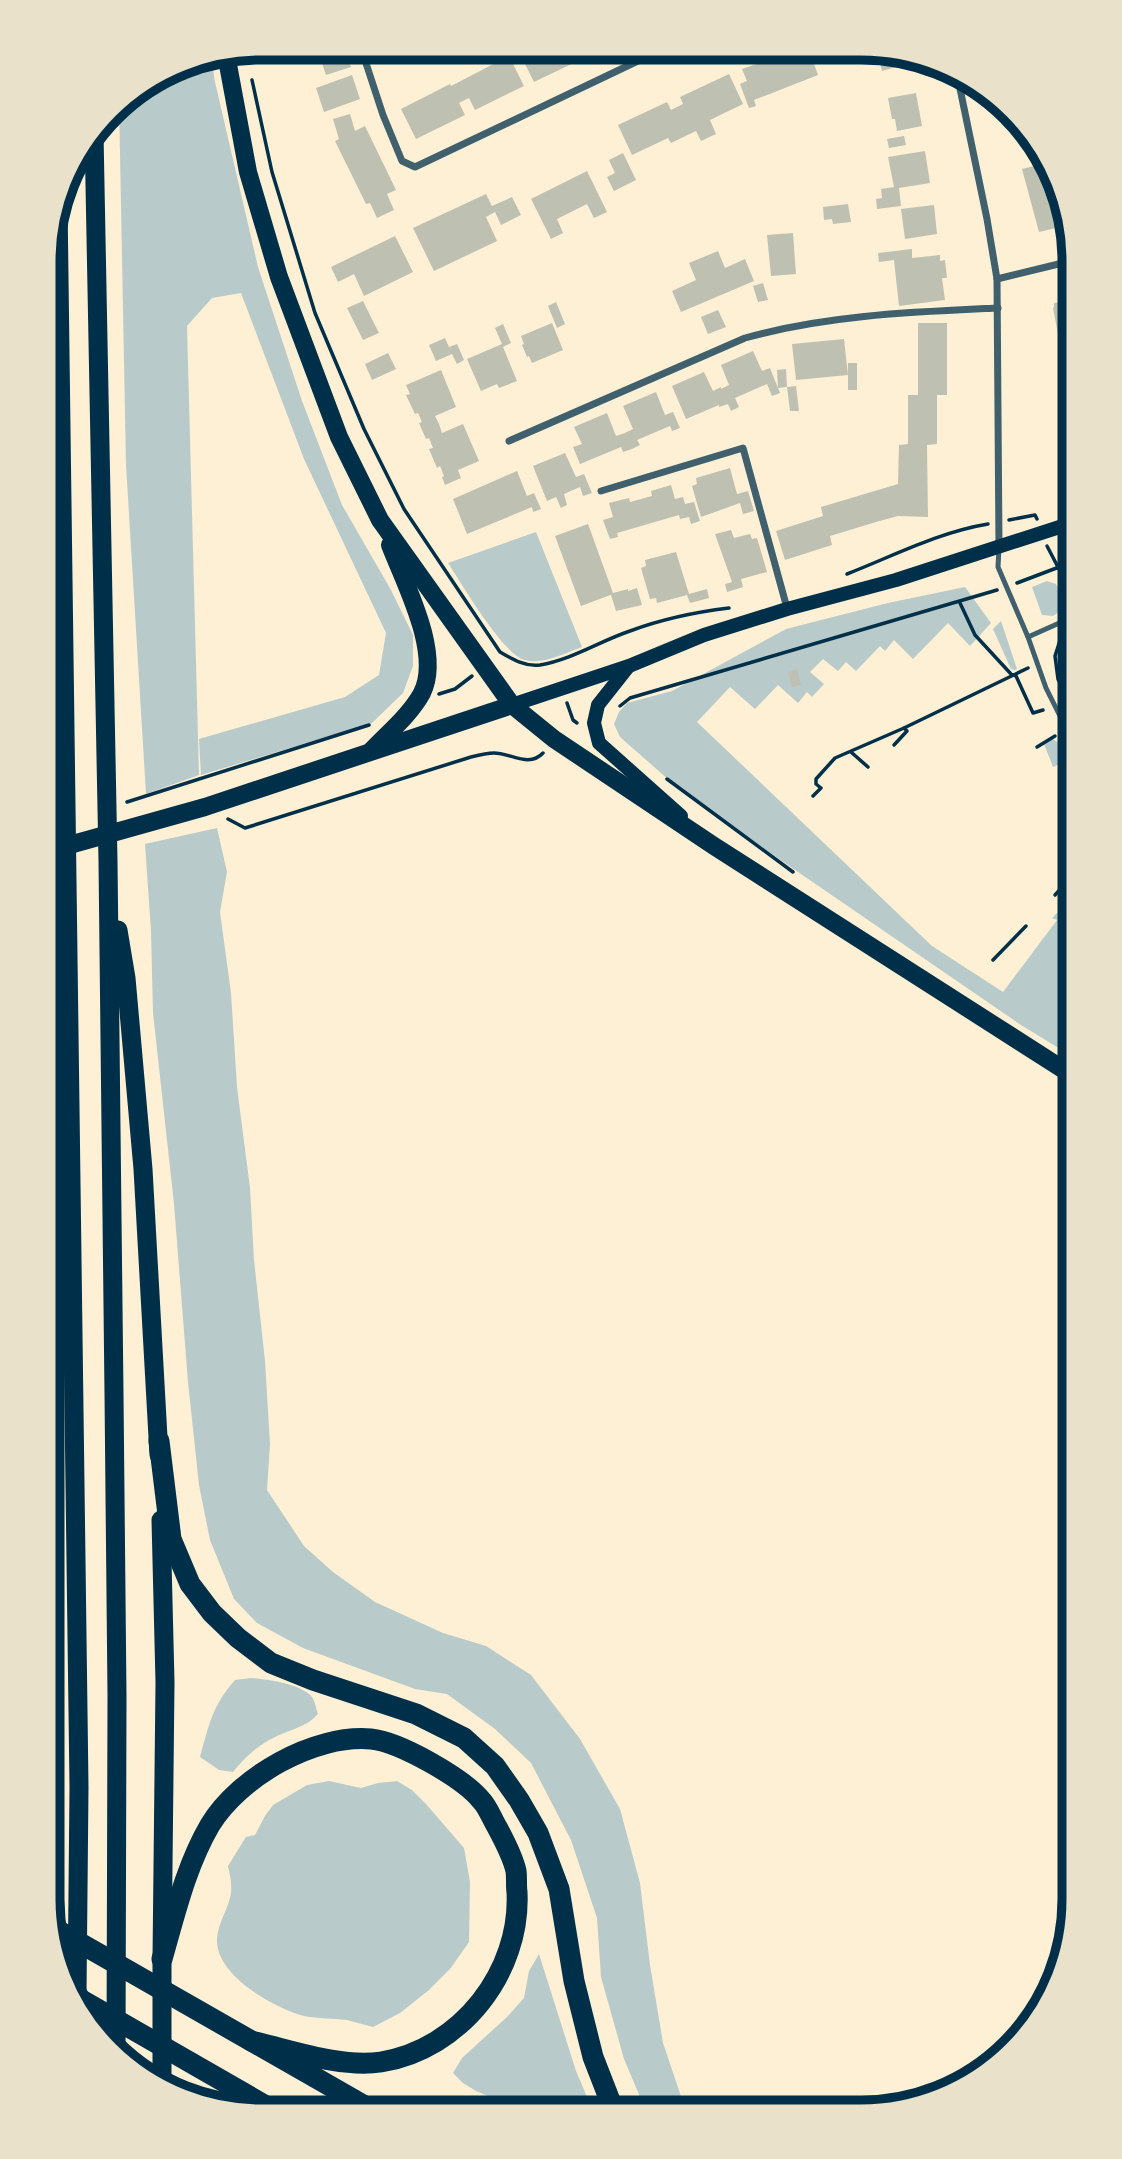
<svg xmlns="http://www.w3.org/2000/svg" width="1122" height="2159" viewBox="0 0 1122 2159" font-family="Arial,sans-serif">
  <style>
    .green { fill: #b9caca }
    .building { fill: #bec0b2 }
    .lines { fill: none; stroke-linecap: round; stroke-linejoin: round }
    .path { stroke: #003049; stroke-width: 3.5 }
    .service { stroke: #3f606c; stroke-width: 5 }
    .minor { stroke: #3f606c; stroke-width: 7 }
    .secondary { stroke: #003049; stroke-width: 14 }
    .primary { stroke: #003049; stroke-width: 18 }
    .trunk { stroke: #003049; stroke-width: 19 }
    .motorway { stroke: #003049; stroke-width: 21 }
    .rim { fill: none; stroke: #003049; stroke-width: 9 }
  </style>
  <rect width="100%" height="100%" fill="#fdf0d5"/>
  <g class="green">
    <path d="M211,57l4,25 43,185 44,134 40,104 49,85 22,45v31l-10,27 -31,30 -171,52 -2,-36 146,-42 34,-22 7,-42 -82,-174 -63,-166 -29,5 -25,28 12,449 -53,19 -20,-329 -7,-364 60,-38z"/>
    <path d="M536,532l46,115c-17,6 -39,18 -57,13 -22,-5 -63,-76 -77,-97z"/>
    <path d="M1047,581l9,3 7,16 -1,10 -9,6 -11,-1 -10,-28z"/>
    <path d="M965,587l26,36 -21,23 -22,-23 -35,36 -19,-19 -9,11 -5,-5 -24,25 -10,-9 -8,9 -15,-12 -13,13 14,12 -12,13 -5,-5 -9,11 -20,-18 -23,24 -25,-22 -33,35 235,224 71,46 54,-72 -5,-2 23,-23v163l-54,-33 -335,-230 -66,-58 -6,-13 5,-12 8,-9 45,-12 114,-62 102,-26z"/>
    <path d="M1001,621l16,48 -2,1 -4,-1 -18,-40z"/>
    <path d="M1075,625l-2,54 1,8 -10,-3 -5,-30 9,-27z"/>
    <path d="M1053,739l22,16v14l-4,2 -5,-10 -13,6 -9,-23z"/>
    <path d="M217,828l10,44 -7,40 11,81 6,94 13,101 4,72 11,101 5,83 -3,46 37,56 29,26 42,30 68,31 43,13 45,29 49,64 40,70 20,74 10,82 13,78 23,68h-40l-22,-52 -23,-82 -4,-59 -26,-78 -40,-77 -36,-34 -48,-35 -32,-5 -112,-41 -46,-25 -23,-24 -24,-59 -11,-55 -11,-103 -14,-178 -21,-191 -2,-82 -6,-87z"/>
    <path d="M251,1678c15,1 51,6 61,19 3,4 4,12 6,17 -13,14 -27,15 -43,23 -18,9 -30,20 -42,35l-14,-2 -19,-13c9,-32 12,-51 35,-77z"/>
    <path d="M329,1781l32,7 17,-5 19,-2 15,9 14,14 38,44 6,34 -1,60 -19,27 -21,21 -29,23 -27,14c-9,-2 -17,-5 -26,-7 -14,-2 -28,-1 -43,-4 -30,-8 -89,-41 -87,-77 1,-17 12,-31 14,-46 1,-9 -1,-18 -3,-27l18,-29 9,-2 10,-19 8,-11 34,-20z"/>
    <path d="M539,1954l37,117 17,40h-97l-8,-15 -12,-5 -13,-8 -10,-10 9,-15 45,-41 17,-19 5,-27z"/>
  </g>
  <g class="building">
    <path d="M317,48h28l6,19 -25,8z"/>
    <path d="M522,49h57l5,9 -50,24 -15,-30 4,-2z"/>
    <path d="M794,51l4,12 14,-5 6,17 -64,25 2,6 -7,2 -9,-24 7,-3 -5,-12z"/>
    <path d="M831,51h72l4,2 3,10 -28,8 -3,-12 -10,1 -2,-7 -33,9z"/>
    <path d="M509,56l15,30 -49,24 -6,-12 -10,5 6,12 -49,24 -15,-30 49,-25 1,2z"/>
    <path d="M729,74l14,30 -33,16 6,14 -15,7 -5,-10 -25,12 -3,-5 -36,17 -14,-30 49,-23 4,8 12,-6 -3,-7z"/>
    <path d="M352,75l8,24 -36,13 -8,-24z"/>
    <path d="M916,93l6,33 -25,5 -2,-12h-3l-4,-21z"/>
    <path d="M350,114l5,17 10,-5 31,64 -9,4 7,16 -17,8 -7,-15 -4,1 -31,-63 4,-2 -6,-20z"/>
    <path d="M904,136l2,9 -17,3 -2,-9z"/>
    <path d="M1033,147l30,45 6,33 -30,7 -17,-63 16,-4z"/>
    <path d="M925,151l5,32 -31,5 2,18 -24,3 -1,-10 6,-1 -1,-9 13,-2 -6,-30z"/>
    <path d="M623,153l13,27 -22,11 -7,-14 8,-4 -6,-13z"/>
    <path d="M587,171l20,41 -13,6 -7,-14 -30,15 6,14 -12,6 -20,-40z"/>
    <path d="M486,194l6,12 20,-9 9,18 -20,10 -6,-13 -9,5 11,24 -63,30 -21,-43z"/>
    <path d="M848,204l3,18 -18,2 -1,-5 -8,1 -1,-13z"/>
    <path d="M934,205l3,29 -32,5 -4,-30z"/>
    <path d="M793,233l3,41 -25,2 -4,-41z"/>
    <path d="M395,236l18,36 -49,24 -10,-22 -16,8 -7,-15z"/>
    <path d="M912,249v9l28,-3v6l5,-1 2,18h-5l3,22 -46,6 -5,-46 -15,2 -1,-9z"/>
    <path d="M718,251l7,17 20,-9 9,22 -73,31 -9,-21 24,-11 -7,-17z"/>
    <path d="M763,283l5,17 -10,2 -5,-16z"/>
    <path d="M1074,300l1,53 -13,2 -9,-47 1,-1v-4z"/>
    <path d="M363,301l16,32 -16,7 -16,-32z"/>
    <path d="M556,302l9,22 -8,4 -9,-22z"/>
    <path d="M718,310l8,17 -18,7 -7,-17z"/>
    <path d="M552,323l11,27 -31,13 -3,-7 -2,1 -5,-12 2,-1 -3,-8z"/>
    <path d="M918,323h29v72h-10v49l-10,1 1,72 -30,-1 -22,6 -46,14 2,9 -47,15 -9,-29 47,-15 -2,-9 77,-23 1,-39 9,-1v-49h10z"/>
    <path d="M503,324l8,19 -8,4 14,34 -18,7 -2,-4 -16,7 -14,-32 35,-15 -7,-16z"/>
    <path d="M445,338l4,9 8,-3 7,16 -7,4 -5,-10 -16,7 -7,-16z"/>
    <path d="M844,339l4,36v-12h9v27h-9v-15l-52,5 -4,-36z"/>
    <path d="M753,351l9,20 8,-3 10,25 -8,3 -5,-12 -32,14 4,9 -8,4 -3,-7 -9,3v-2l-33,14 -14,-33 32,-14 9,19 8,-4v2l8,-4 -8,-20z"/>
    <path d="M388,353l8,16 -24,11 -7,-16z"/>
    <path d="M786,369l1,18 -9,1 -1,-18z"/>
    <path d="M441,370l15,37 -21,9 4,8 3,9 21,-9 16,37 -21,9 3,8 -16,7 -3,-8 2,-1 -4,-10 -3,2 -8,-19 4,-1 -4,-10 -3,1 -7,-16 3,-1 -4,-9 -3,1 -9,-19 4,-1 -4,-9z"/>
    <path d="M796,386l3,25h-9l-3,-24z"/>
    <path d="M656,392l9,23 8,-3 7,16 -8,3 -2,-5 -33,14 3,5 -8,4 -9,3 -2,-5 -41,17 -7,-17 9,-3 -8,-17 33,-14 9,23 9,-3 8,-4 -10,-23z"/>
    <path d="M565,453l11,24 8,-3 8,19 -9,3 -3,-9 -16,7 3,11 -6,3 -5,-11 -9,4 -14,-35z"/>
    <path d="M730,468l7,26 11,-3 6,20 -11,3 -3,-11 -39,14 -9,-31 5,-2 -1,-6z"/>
    <path d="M517,471l10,25 7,-3 7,16 -8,3 -1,-5 -65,27 -14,-35z"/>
    <path d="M671,485l4,14 8,-2 2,7 9,-2 6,19 -9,3 -2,-7 -9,2 -1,-4 -62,18 1,4 -8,2 -7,-19 10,-3 -4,-14 20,-5 1,4 22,-6 -1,-5z"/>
    <path d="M588,524l25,69 15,-4v2l9,-3 5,17 -26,6 -5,-16 2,-1 -32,12 -26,-70z"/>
    <path d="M731,530l3,8 16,-4 2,5 5,-1 10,34 -26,7 2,8 -16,5 -2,-8 7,-2 -17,-48z"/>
    <path d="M676,552l13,42 18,-5 2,9 -19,5 -3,-8 -30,8 -1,-5 -6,1 -9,-31 5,-2 -1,-6z"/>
    <path d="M797,669l4,16 -9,2 -4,-15z"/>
  </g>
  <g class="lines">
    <g class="path">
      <path d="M252,80l20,92 43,141 49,116 40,80 96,143c12,7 25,15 40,13 31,-5 60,-24 90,-34 32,-12 66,-19 99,-23"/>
      <path d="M1009,520l26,-5 2,4"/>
      <path d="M1047,546l24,46 -3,13"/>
      <path d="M847,574c46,-18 92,-42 141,-50"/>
      <path d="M1017,583l58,-22"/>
      <path d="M960,603l15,32 36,39 5,2 17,37 10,-3"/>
      <path d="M1062,634l-7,22 3,23 5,11"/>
      <path d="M439,694l16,-5 17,-13"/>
      <path d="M567,703l6,17 4,3"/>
      <path d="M620,706l10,-8 367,-108"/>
      <path d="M894,745l13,-14 -3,-3"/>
      <path d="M1037,747l18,-11"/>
      <path d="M851,752l17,15"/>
      <path d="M667,779l126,93"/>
      <path d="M813,796l8,-8 -5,-4v-5l19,-21 69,-30 124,-60"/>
      <path d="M127,802l242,-77"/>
      <path d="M228,819l17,9 226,-71c8,-2 16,-4 23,-4 17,0 35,15 49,0"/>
      <path d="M1055,895l20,-22"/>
      <path d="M993,960l33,-34"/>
    </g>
    <g class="service">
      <path d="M999,548l-1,19 30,70 18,51 22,44 7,4"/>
      <path d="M1028,637l47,-21"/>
    </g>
    <g class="minor">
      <path d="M361,48l22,67 19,46 13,6 246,-117"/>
      <path d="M958,79l29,140 10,60 2,268"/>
      <path d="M997,279l78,-19"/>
      <path d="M509,441l236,-103c82,-23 168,-26 253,-30"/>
      <path d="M601,491l142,-43 44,160"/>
    </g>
    <g class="secondary">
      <path d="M628,667l-30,38 -4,18 5,20 82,73"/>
      <path d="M512,705l117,-39 75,-31 83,-26 109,-29 179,-58"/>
    </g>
    <g class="primary">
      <path d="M226,54l22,118 31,105 60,160 41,83 132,185 42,34 160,107 361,231"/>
      <path d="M372,750c17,-18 38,-35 50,-57 20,-40 -17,-109 -32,-148"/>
      <path d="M48,851l157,-44 307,-102"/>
    </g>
    <g class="trunk">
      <path d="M94,133l14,728 6,533 3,302 -1,357"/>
      <path d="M58,202l21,1585 -2,208"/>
      <path d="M118,930l8,48 17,191 16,286"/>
      <path d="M161,1520l4,162 -3,277v127"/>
    </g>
    <g class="motorway">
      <path d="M159,1441l12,98 19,45 22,29 26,25 33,25 42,17 103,34 48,24 31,28 24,34 19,33 21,56 15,92 19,76 21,54"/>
      <path d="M52,1927l320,183"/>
      <path d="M162,1959c13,-45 24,-93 48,-134 29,-48 104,-91 161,-86 29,3 92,39 110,61 7,7 11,19 16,27 7,13 16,30 19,44 1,7 0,15 1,21 4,80 -56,157 -136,170 -41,6 -90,-12 -130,-21"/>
      <path d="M80,1999l193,111"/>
    </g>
  </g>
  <path d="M0 0H1122V2159H0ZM261 60H861A201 201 0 0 1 1062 261V1899A201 201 0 0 1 861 2100H261A201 201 0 0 1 60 1899V261A201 201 0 0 1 261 60Z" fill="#e9e1ca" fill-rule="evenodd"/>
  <path class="rim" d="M261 60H861A201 201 0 0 1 1062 261V1899A201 201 0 0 1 861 2100H261A201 201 0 0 1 60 1899V261A201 201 0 0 1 261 60Z"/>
</svg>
